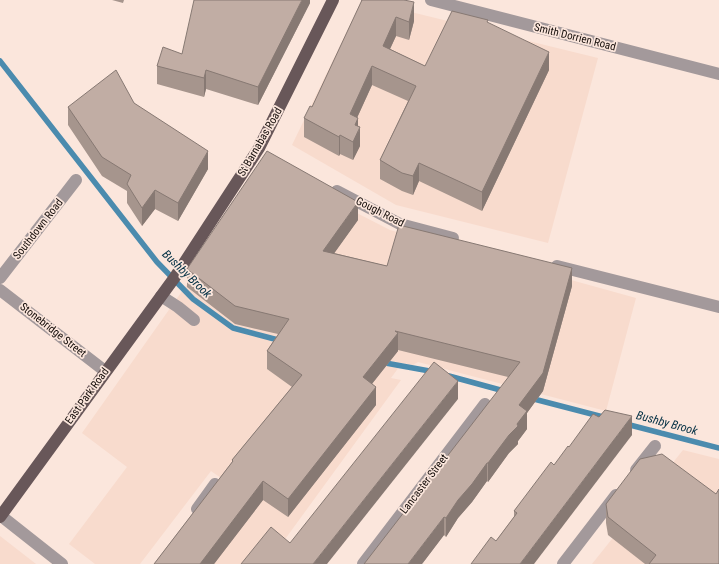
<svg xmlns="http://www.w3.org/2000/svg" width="719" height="564" viewBox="0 0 719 564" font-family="'Roboto Condensed',sans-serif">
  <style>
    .built { fill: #f8dbcd }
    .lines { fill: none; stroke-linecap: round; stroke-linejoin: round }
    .stream { stroke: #4b8bae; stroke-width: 5.5 }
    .minor { stroke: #a3999b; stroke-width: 12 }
    .major { stroke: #685759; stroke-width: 12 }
    .wall { fill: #a6958d }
    .shaded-wall { fill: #877973 }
    .building { fill: #c1ada4; stroke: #877973 }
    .labels { text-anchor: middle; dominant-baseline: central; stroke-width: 3.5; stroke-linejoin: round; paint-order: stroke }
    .street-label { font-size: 11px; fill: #130c09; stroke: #fbe6dc }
    .water-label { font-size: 12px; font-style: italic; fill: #033044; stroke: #fbe6dc }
  </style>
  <rect width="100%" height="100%" fill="#fbe6dc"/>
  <g class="built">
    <path d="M362,0l236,58 -50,185 -152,-38 -104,-60z"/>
    <path d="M269,168l121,62 246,68 -30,113 -188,-49 -5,3 -11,-2 -11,15 10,2 -134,184h-83l44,-81 -17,-12 -71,93h-45l-26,-20 58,-77 -45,-34z"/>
    <path d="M683,450l36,9v105h-127z"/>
    <path d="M0,536l36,28h-36z"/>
  </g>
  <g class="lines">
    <g class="stream">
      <path d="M0,61l157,201 36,37 40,29 49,13"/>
      <path d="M380,362l55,10"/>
      <path d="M449,376l55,15"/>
      <path d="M530,398l77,20"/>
      <path d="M626,424l93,24"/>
    </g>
    <g class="minor">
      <path d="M431,0l288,74"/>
      <path d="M337,191l63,33 53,14"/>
      <path d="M557,266l162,41"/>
      <path d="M0,278l76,-98"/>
      <path d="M0,290l105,81"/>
      <path d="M161,296l17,11 16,13"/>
      <path d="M636,470l19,-24"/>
      <path d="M197,509l18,-25"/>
      <path d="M0,515l62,49"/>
      <path d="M363,564l122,-160"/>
      <path d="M563,564l53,-69"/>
    </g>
    <path class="major" d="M0,517l175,-240 84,-129 74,-148"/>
  </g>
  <g class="wall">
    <path d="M112,0h12l-1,3z"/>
    <path d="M310,0v3l-52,102 -52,-16 -2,8 -47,-13v-18l25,-12z"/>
    <path d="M361,0h44l9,21 -5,19 -13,-4 -6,13 35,17 63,-43 61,47 -67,141 -63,-30 -6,14 -11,-4 -22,-12v-19l28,-59 -36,-16 -15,33 3,28 -7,14 -13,-6 -1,2 -35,-19v-19l8,-11 49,-104z"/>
    <path d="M134,103l74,66 -30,52 -23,-12 -13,17 -15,-23v-12l-25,-15 -34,-51v-18z"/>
    <path d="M358,220l-24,33 53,13 185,20 -29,105 -16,22v16l-9,12v3l-9,9 -21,29 -1,-1 -15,21 -14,16 -12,19 -2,-2 -22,29 86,-187 -110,-27v1l-26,33 4,21 -88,112 -25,-17 -49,64h-60l78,-102v-2l60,-73 -25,-18v-18l11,-17 -43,-10 -48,-37v-18z"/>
    <path d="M632,435l-136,106 18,-24v-6l40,-46 15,-18z"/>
    <path d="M716,494l3,70h-74l-37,-29 -2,-12v-19z"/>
  </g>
  <g class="shaded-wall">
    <path d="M302,0h8v3l-52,102v-18z"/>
    <path d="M414,2v19l-5,19v-18z"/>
    <path d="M396,17v19l-13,28v-18z"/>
    <path d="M549,52v18l-67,141v-19z"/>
    <path d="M372,66v19l-22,48v-19z"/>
    <path d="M206,70v19l-2,8v-19z"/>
    <path d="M358,118v14l2,-5v19l-7,14v-18l2,-17z"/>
    <path d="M340,135v19l-1,2v-19z"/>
    <path d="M208,151v18l-30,52v-18z"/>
    <path d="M419,163v18l-6,14v-19z"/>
    <path d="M155,190v19l-13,17v-18z"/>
    <path d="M358,202v18l-35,49v-18z"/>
    <path d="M572,268v18l-29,105 -16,22v16l-9,12v3l-9,9 -21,29v-19z"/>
    <path d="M398,333v18l-35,44v-18z"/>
    <path d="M458,381v18l-131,165h-14z"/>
    <path d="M376,387v18l-88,112v-18z"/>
    <path d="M632,416v19l-98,129h-14z"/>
    <path d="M487,463v18l-15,21 -14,16 -12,19v-19l12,-18z"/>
    <path d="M263,481v19l-49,64h-14z"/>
    <path d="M444,517v18l-22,29h-14z"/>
  </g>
  <g class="building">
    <path d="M194,0h108l-44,87 -52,-17 -2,8 -47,-12 6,-19 19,7z"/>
    <path d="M362,0h42l10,2 -5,20 -13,-5 -13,29 42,20 27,-55 36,9 -1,2 62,30 -67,140 -63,-29 -6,13 -11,-3 -22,-13 36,-74 -44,-20 -22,48 8,4 -3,7 5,2 -7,15 -13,-7 -1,2 -35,-19 6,-12 2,1z"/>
    <path d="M116,70l18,33 74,48 -30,52 -23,-13 -13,18 -15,-24 4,-9 -29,-18 -34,-50z"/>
    <path d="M267,151l91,51 -35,49 64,15 12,-41 173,43 -29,105 -24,32 8,6 -10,13 1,2 -9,9 -21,28h-1l-15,21 -14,16 -12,18 -2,-1 -36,47h-44l156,-202 -125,-31 3,2 -35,44 13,10 -88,112 -25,-18 -63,83h-46l79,-103 -1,-1 70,-85 -35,-24 22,-32 -54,-13 -48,-37z"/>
    <path d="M434,362l24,19 -145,183h-72l30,-37 19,16z"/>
    <path d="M605,410l27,6 -112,148h-49l20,-27 5,4 21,-28 -3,-2 37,-49 3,3 14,-19 1,1 24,-33 6,3z"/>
    <path d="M662,454l54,40 3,-5v75h-70l7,-9 -48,-38 -2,-13 34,-45z"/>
  </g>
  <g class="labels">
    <g class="street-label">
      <text transform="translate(575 37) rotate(14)">Smith Dorrien Road</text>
      <text transform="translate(260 142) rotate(-60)">St Barnabas Road</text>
      <text transform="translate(380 212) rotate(27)">Gough Road</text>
      <text transform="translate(38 229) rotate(-52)">Southdown Road</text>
      <text transform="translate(53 330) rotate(38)">Stonebridge Street</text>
      <text transform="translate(87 396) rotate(-54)">East Park Road</text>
      <text transform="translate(424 484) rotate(-53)">Lancaster Street</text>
    </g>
    <g class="water-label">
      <text transform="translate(187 274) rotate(44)">Bushby Brook</text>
      <text transform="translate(667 423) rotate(15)">Bushby Brook</text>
    </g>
  </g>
</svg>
